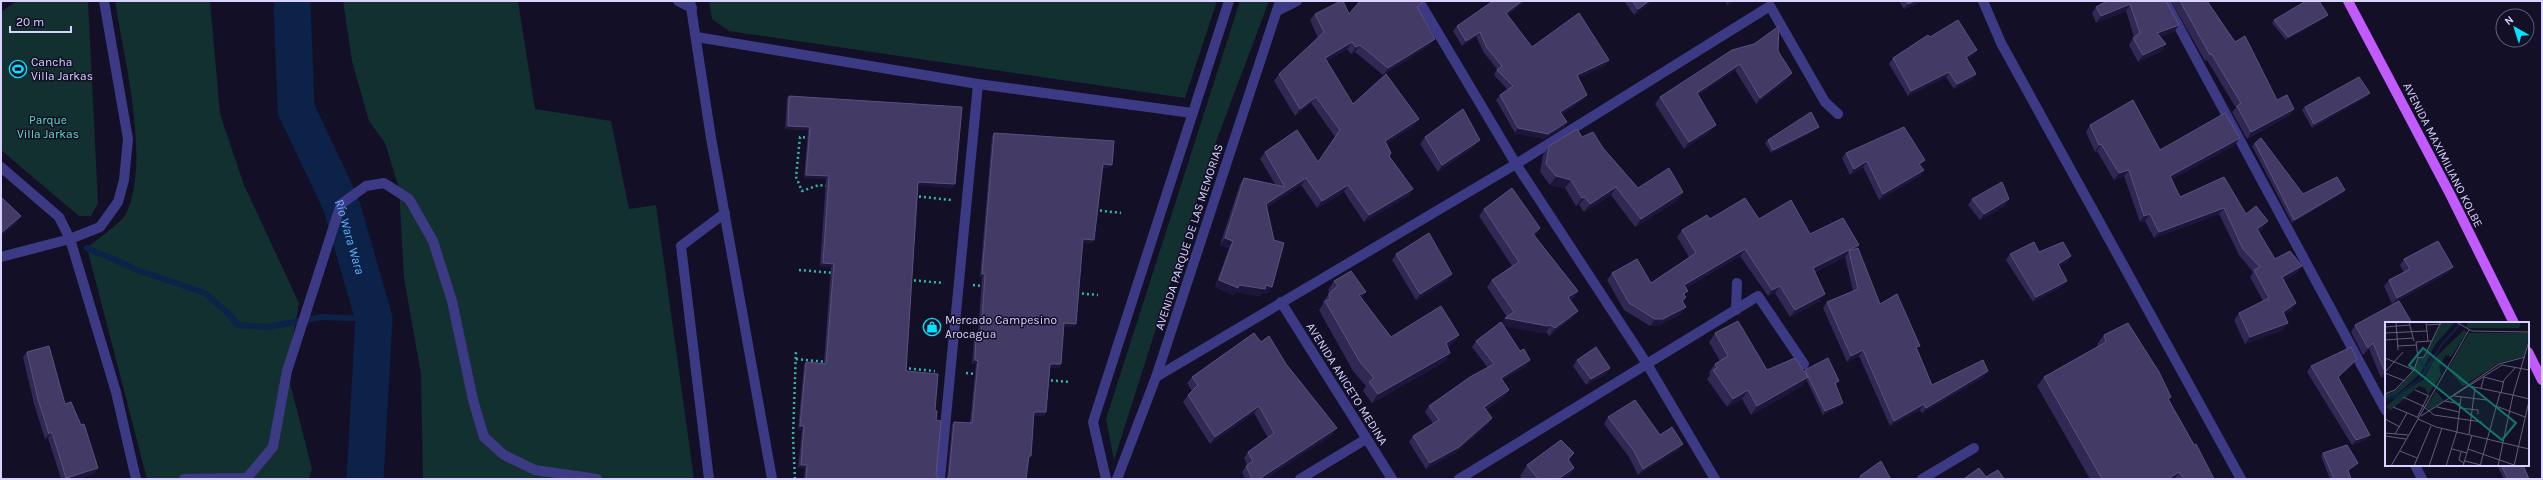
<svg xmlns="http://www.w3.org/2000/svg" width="2543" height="480" viewBox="0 0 2543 480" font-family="Karla,sans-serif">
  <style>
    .green { fill: #12302f }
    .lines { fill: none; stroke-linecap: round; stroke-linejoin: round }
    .stream { stroke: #0c2248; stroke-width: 6 }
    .river { stroke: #0c2248; stroke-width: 37 }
    .path { stroke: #2fb8b0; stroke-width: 2.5; stroke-dasharray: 2 3; stroke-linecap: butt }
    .minor { stroke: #3d3a85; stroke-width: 10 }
    .major { stroke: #c25bff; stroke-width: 10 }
    .wall { fill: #312854 }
    .shaded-wall { fill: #1d163a }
    .building { fill: #433a66; stroke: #5a527e }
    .labels { text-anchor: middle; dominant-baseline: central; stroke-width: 3; stroke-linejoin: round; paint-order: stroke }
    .poi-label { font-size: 12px; fill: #d9d4ff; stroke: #130f26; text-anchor: start }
    .park-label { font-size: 12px; fill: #5fe0c0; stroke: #130f26 }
    .street-label { font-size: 12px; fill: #d9d4ff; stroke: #130f26 }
    .water-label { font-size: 13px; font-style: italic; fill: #62b6ff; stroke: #130f26 }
    .inset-river { fill: none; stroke: #0c2248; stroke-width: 2 }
    .inset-road { fill: none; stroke: #625e7d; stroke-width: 1 }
    .view { fill: #0f766e; fill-opacity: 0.15; stroke: #0f766e; stroke-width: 2 }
    .inset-edge { fill: none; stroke: #d9d4ff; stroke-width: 2 }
  </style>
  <rect width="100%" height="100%" fill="#130f26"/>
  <g class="green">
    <path d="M17,1h71l10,202 -7,13h-12l-78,-66v-138z"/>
    <path d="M115,1h95l10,113 24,71 55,118 -12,68 25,98 -3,10h-162l-60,-231c9,-8 34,-25 39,-34 25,-53 -2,-155 -11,-213z"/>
    <path d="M343,1h175l17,108 76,12 18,88 27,-4 38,274h-271l-2,-105 -17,-96 -5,-90 -14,-45 -16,-22 -17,-60z"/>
    <path d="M709,1h508l-32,97 -456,-67 -17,-12z"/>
    <path d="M1240,1h29l-55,146 -100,313 -8,-41z"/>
  </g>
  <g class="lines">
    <path class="stream" d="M87,248l53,23 65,22 22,19 11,13 30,2 54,-10 52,2"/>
    <path class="river" id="s1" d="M292,1l4,108 45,95 33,115 -9,160"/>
    <g class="path">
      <path d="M810,138l-10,-1 -4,40 6,14 17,-6 9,1"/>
      <path d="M914,196l37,4"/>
      <path d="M1095,210l26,3"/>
      <path d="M799,270l35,3"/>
      <path d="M909,280l35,3"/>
      <path d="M973,285l11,1"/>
      <path d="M1077,293l21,2"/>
      <path d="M796,359l31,3"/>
      <path d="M904,368l31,3"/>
      <path d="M966,373l11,1"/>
      <path d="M1046,380l24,2"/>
      <path d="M795,479l-2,-42 3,-87"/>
    </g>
    <g class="minor">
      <path d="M678,1l14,7"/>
      <path d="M690,1l21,137 61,341"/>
      <path d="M1419,1l97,163 131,200 68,115"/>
      <path d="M1983,1l18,42 240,436"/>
      <path d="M2165,1l221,410"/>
      <path d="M1277,11l20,-10"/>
      <path d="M697,37l281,47 214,29"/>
      <path d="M1,167l58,50 11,22 46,153 20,87"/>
      <path d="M1,257l69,-18 30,-12 18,-25 6,-22 4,-41 -24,-138"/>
      <path d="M1281,302l111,177"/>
      <path d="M1736,310l1,-27"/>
      <path d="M1156,377l360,-213 254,-158 55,96 13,12"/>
      <path d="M2415,465l7,14"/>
      <path d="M184,479l63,-1 26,-31 14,-76 54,-167 25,-18 18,-3 25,16 24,42 19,60 21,99 11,37 20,18 31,15 62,9"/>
      <path d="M709,479l-28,-233 44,-33"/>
      <path d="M940,479l38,-395"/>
      <path d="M1106,479l-13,-57 136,-421"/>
      <path d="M1117,479l39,-102 124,-376"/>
      <path d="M1300,479l66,-40"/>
      <path d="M1459,479l299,-183 46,68"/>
      <path d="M1922,479l52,-31"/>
    </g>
    <g class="major">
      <path d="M2348,1l102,193 64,129"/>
      <path d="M2528,352l14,28"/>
    </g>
  </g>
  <g class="wall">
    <path d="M1493,1h32l-18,14 25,32 74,18 -28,13 5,22 -21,14 5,8 -3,5 -20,12 -29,-6 -19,-33 4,-5 8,-5 -14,-15 3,-6 -13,-16 -8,-17 -14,10 -9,-15 4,-5z"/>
    <path d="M1624,1h29l-19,14z"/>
    <path d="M1726,1h8l-7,4z"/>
    <path d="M1899,1h25l-20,8z"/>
    <path d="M2166,1l13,24 -5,7 -14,5 6,7 -4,7 -24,11 -9,-17 5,-8 -8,-26 -30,12 -4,-10 4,-6z"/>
    <path d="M2171,1h36l28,41 42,58 13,15 -43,24 -15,-27 4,-4 -29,-48 -2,1z"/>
    <path d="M1418,9l12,36 -47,30 -28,-23 -4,2 -4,-5 -20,12 26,43 61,22 -27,17 4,10 -2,3 24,33 -5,7 -44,26 -20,-30 -27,16 -16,-23 -34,22 5,80 -5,6 -4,-1 -3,4 -24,-4 -3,3 -18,-8 14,-39 -9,-3 20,-61 4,-6 31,6 -15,-25 5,-7 53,10 17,-25 -24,-34 -16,13 -21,-35 5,-7 39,-36 -8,-18 5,-6h34z"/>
    <path d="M2325,18l-39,22 -14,-17 2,-3z"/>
    <path d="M1930,37l47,13 -4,5 -6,4 9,15 -3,5 -19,10 -8,-12 -38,19 -19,-32 4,-6z"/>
    <path d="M1754,44l24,7 14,22 -5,7 -31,24 -21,-34 -37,25 13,36 -27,18 -29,-45 5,-7z"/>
    <path d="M789,96l164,92 -35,-3 -12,186 29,39 1,10v55l3,4h-135l1,-11h-7l4,-38 -4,-1 6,-64 2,-3 18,1 7,-96 -11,-1 6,-87 -22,-1 4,-48 -23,-1 2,-30z"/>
    <path d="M2368,96l-56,32 -10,-18 3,-3z"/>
    <path d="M2090,125l70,25 75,-5 -63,34 8,18 44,-20 22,37 17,14 -4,4 16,27 22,14 -13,7 12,23 -4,7 -8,5 -1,15 -38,14 -11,-24 5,-7 24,-12 -13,-24 3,-5 -14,-17 -20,-41 -65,24 -9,-17 -5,1 -16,-46 -10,4 -17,-29 -2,1 -9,-20z"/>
    <path d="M1816,130l-45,23 -6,-10 3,-3z"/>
    <path d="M994,133l115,35h-7l-10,75 -9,-1 -9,85 -11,-1 -2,38 -2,4 -9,-1 -4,45 -2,4 -11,-1 -7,64h-79l5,-54 2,-3 16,1 6,-59h-4l2,-25 2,-4h2l4,-58h-2l12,-141z"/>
    <path d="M1425,137l50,9 -37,26 -18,-28z"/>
    <path d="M1582,137l21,11 35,40 45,4 -5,8 -43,27 -24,-32 -27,17 -5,-7 -3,1 -11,-18 -15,-3 -10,-13 3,-17 6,-9z"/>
    <path d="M2255,143l48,51 40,-1 -51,30 -40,-77z"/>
    <path d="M1846,153l74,13 4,4 -4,6 -41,24 -16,-33 -13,8 -8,-17z"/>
    <path d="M1972,199h37l-4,7 -25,14 -12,-15z"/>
    <path d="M1484,209l56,19 -5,8 43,55 -5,8 -3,1 8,11 -6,7 -23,18 -3,-4 -5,1 -37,-7 22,40 -24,14 7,10 -4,6 -19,14 6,8 -4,6 -33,29 -29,16 -17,-27 4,-6 20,-13 -8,-11 4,-6 59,-38 -16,-21 4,-6 26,-18 5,-6 -20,-30 5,-7 20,-14 -33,-50z"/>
    <path d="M1710,219h49l51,15 49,11 -3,4 24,55 37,45 15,36 52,-8 -62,36 -2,-3 -30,16 -31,-70 -12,6 -24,-54 4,-6 26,-11 -8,-34 1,-1 -31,16 5,29 -30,16 -15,-24 -7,3 -28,-40 -54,32 -1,7 1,2 -3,5 3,5 -5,7 -23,12h-8l-26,-16 -17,-30 5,-7 39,10 38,-26 -12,-20 5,-7z"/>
    <path d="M2039,252l32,4 -4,6 -8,4 8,15 -4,5 -30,16 -27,-42 4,-6z"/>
    <path d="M1396,254l52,26 -32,20 -24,-40z"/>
    <path d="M2404,259l49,8 -5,6 -56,31 -8,-18 5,-6 15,-7 -4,-8z"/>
    <path d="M1334,281l32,11 -5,6 30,39 68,-2 -7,9 -4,3 2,6 -6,9 -72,41 -9,-12 3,-5 -13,-15 -34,-61 4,-6v-2l7,-10 -2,-2z"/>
    <path d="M2412,323l-26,53 -5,2 -12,-29 -6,6 -12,-23 4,-7z"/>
    <path d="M1715,333l52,37 37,2 1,-2 32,14 -1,1 7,18 -3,3 -17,9 -17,-36 -4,7 -51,29 -9,-16 -15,8 -20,-28 3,-4 -1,-3 6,-8 5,-3 -11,-19z"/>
    <path d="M2104,335l65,65 45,79h-124l-53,-93 7,-9 54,-31 -1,-2z"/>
    <path d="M1261,342l25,22 46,71 -67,44h-20l-3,-7 5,-7 -3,-7 4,-6 20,-14 -14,-25 -44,31 -27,-42 5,-7 4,-4 -5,-8 5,-6z"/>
    <path d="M27,352l38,52 33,64 -4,6 -17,5h-16l-13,-41 -3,1 -11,-35 -11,-47z"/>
    <path d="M1577,360l33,8 -4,6 -20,11 -13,-19z"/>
    <path d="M2353,364l-15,14 32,57 -4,5 -14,5 -45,-73 4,-6z"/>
    <path d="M1608,417l52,18 23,9 -5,6 -40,25 -9,-18 -25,-33z"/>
    <path d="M1574,453l-5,7 5,8 -7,11h-45l-2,-3 7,-11z"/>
    <path d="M2323,453l35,10 -2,3 -8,5 3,8h-21l-9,-23z"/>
    <path d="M2497,465h26l6,14h-25z"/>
    <path d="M1860,476l29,3h-31z"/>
  </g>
  <g class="shaded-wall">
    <path d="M1522,1h3l-23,17 4,-5z"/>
    <path d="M1649,1h4l-19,14 4,-6z"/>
    <path d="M1730,1h4l-7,4z"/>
    <path d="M1915,1h9l-20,8 4,-5z"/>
    <path d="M2130,4l-4,7 -30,12 5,-7z"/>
    <path d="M2328,15l-3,3 -39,22 2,-3z"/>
    <path d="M2179,25l-5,7 -22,8 5,-7z"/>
    <path d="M1480,32l-4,4 -14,10 4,-5z"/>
    <path d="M1435,39l-5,6 -47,30 5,-7z"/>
    <path d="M1352,42l-5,7 -26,16 4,-7z"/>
    <path d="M2166,44l-4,7 -24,11 5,-7z"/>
    <path d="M1360,45l-5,7 -4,2 5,-7z"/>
    <path d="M1977,50l-4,5 -11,7 4,-5z"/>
    <path d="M1609,60l-3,5 -32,15 3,-5z"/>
    <path d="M1740,64l-5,6 -43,29 5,-6z"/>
    <path d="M1949,72l-3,5 -38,19 3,-5z"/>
    <path d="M1792,73l-5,7 -31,24 4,-6z"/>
    <path d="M1976,74l-3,5 -19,10 3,-5z"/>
    <path d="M2370,93l-2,3 -56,32 2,-4z"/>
    <path d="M1587,95l-4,5 -26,17 3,-5z"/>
    <path d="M1316,97l-5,6 -16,13 5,-7z"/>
    <path d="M2294,109l-4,6 -43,24 4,-7z"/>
    <path d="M1419,119l-5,7 -33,21 4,-6z"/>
    <path d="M1567,122l-3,5 -20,12 -29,-6 3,-5z"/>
    <path d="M1716,125l-5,6 -27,18 5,-7z"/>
    <path d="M788,126l22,1 -2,3 -23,-1z"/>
    <path d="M1819,127l-3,3 -45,23 2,-3z"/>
    <path d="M2240,138l-5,7 -69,38 4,-7z"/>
    <path d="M1480,140l-5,6 -37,26 4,-7z"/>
    <path d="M2101,144l-4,7 -2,1 4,-7z"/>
    <path d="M1925,160l-5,6 -1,-2z"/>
    <path d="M1867,161l-4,6 -13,8 4,-6z"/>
    <path d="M1103,164l9,1 -3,3h-9z"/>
    <path d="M1924,170l-4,6 -41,24 4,-6z"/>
    <path d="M2129,170l-5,6 -10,4 5,-7z"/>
    <path d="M806,175l23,1 -3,3 -22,-1z"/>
    <path d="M1556,176l15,4 -6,8 -15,-3z"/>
    <path d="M1306,178l-5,7 -40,25 5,-6z"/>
    <path d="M918,182l37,2 -2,4 -37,-3z"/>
    <path d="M1348,185l-4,7 -27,16 5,-7z"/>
    <path d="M1616,187l-5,8 -27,17 6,-8z"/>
    <path d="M1413,189l-5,7 -44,26 5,-7z"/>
    <path d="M2345,190l-2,3 -51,30 2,-3z"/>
    <path d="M1683,192l-5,8 -43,27 6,-8z"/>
    <path d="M1585,197l-6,8 -3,1 6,-8z"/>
    <path d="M2009,199l-4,7 -25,14 4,-6z"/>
    <path d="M2224,208l-5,6 -65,24 5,-6z"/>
    <path d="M2150,214l-5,7 -5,1 4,-6z"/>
    <path d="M21,216l-4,7 -16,13v-3z"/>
    <path d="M2268,221l-5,7 -10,8 4,-7z"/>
    <path d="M1540,228l-5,7 -7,6 5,-7z"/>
    <path d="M1225,238l8,3 -4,7 -9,-3z"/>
    <path d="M1083,239l11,1 -2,3 -11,-1z"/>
    <path d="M1859,245l-5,6h-5l-3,5 -38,19 5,-7z"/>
    <path d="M1745,249l-5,7 -61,36 5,-7z"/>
    <path d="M2071,256l-4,6 -12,7 3,-5z"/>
    <path d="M823,263l11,1 -3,3 -11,-1z"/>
    <path d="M2302,266l-5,7 -20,11 5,-7z"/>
    <path d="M2453,267l-5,6 -56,31 5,-6z"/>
    <path d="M982,274h3l-3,3h-2z"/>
    <path d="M1452,274l-4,6 -32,20 4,-6z"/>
    <path d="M1219,280l20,5h27l6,2 -5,6 -4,-1 -3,4 -24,-4 -3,3 -18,-8z"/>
    <path d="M2067,281l-4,5 -30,16 3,-5z"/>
    <path d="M1780,286l-5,7 -7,3 4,-6z"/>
    <path d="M1578,291l-5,8 -10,5 5,-7z"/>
    <path d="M1366,292l-7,9v-6z"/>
    <path d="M1825,294l-5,7 -30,16 5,-7z"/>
    <path d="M2296,303l-4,7 -14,9 5,-7z"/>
    <path d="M1686,307l-5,7 -23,12h-8l5,-7z"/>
    <path d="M1578,311l-6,7 -23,18 6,-8z"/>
    <path d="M1505,318l46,7 -5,7 -5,1 -41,-7z"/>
    <path d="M1064,323l12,1 -2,3 -13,-1z"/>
    <path d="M2288,323l-5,7 -38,14 5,-7z"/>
    <path d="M1459,335l-7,9 -12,8 6,-9z"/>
    <path d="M2373,343l-4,6 -6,6 5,-7z"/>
    <path d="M1863,350l-4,6 -12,6 4,-6z"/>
    <path d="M1450,353l-6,9 -72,41 6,-9z"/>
    <path d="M2357,359l-4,5 -19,18 4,-5z"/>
    <path d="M975,360l3,1 -2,3h-4z"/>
    <path d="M1530,360l-4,6 -29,18 4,-6z"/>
    <path d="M1050,364h11l-2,4 -11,-1z"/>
    <path d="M1610,368l-4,6 -20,11 5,-6z"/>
    <path d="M1988,371l-4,6 -62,36 4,-5z"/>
    <path d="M2385,372h1v4l-5,2z"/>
    <path d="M1808,377l-6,9 -51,29 6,-9z"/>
    <path d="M1509,390l-4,6 -25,18 4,-7z"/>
    <path d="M1748,390l-6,9 -15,8 6,-8z"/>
    <path d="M1843,403l-3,3 -17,9 2,-4z"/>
    <path d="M1924,404l-4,6 -30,16 4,-5z"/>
    <path d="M1259,406l-5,7 -44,31 5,-7z"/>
    <path d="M1034,412h12l-2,4 -13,-1z"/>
    <path d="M1492,418l-4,6 -33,29 -29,16 4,-6z"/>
    <path d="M800,426h4l-2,4 -4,-1z"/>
    <path d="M1337,428l-5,7 -67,44h-6z"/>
    <path d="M52,432l-4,6 -3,1 4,-5z"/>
    <path d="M2370,435l-4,5 -14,5 4,-5z"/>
    <path d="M1683,444l-5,6 -40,25 5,-6z"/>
    <path d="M2358,463l-2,3 -11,7 3,-3z"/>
    <path d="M801,465h6l-2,3h-7z"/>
    <path d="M98,468l-4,6 -17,5h-11z"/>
    <path d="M1574,468l-7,11h-9z"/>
    <path d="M2179,472l-4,7h-7z"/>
  </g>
  <g class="building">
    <path d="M1341,1h2l6,13 11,-13h61l1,2 -5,4 18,32 -47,29 -28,-23 -4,2 -4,-5 -27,16 28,46 33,-30 33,45 -34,22 6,12 -2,3 24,33 -44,26 -21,-30 -26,16 -16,-23 -40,26 8,36 10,3 -12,44 -6,-2 -1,4 -26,-4 -1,3 -19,-8 14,-39 -8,-3 19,-60 41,9 -20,-35 32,-22 21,32 22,-32 -24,-33 -16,12 -21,-35 45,-42 -9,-18z"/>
    <path d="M1493,1h29l-16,12 26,34 47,-34 30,47 -32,15 10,20 -27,17 7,10 -19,12 -30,-6 -18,-33 13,-9 -16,-16 5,-4 -15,-18 -7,-16 -14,9 -9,-15z"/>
    <path d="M1632,1h17l-11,8z"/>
    <path d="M1906,1h9l-7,3z"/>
    <path d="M2107,1h59l13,24 -22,8 9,11 -23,11 -10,-17 7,-5 -10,-29 -29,12 -5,-9z"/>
    <path d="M2180,1h27l28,41 10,-6 32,64 10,-5 7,14 -43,23 -14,-26 4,-3 -30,-50 -1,2z"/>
    <path d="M2306,1h13l9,14 -40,22 -14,-17z"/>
    <path d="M1958,20l19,30 -11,7 10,17 -19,10 -8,-12 -38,19 -18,-33 35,-23 2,2z"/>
    <path d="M1779,26l-1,25 14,22 -32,25 -20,-34 -43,29 19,32 -27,17 -29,-45 72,-47 22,-6z"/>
    <path d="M2359,77l11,16 -56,31 -9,-17z"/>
    <path d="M789,96l173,11 -7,77 -37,-2 -12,189 32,3 -3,36 2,1 -1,9 5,1 -5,54 3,4h-133l1,-14h-6l3,-39h-4l6,-64 20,2 8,-100 -11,-1 6,-87 -23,-1 4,-48 -22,-1z"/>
    <path d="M2133,100l27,50 65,-37 15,25 -70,38 10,21 44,-20 22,37 10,-8 12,15 -11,8 18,30 15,-8 12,15 -20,11 14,26 -13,9 5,11 -38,14 -11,-24 30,-15 -15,-28 6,-3 -17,-18 -19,-41 -65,24 -9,-18 -6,2 -15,-46 -10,3 -18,-29 -2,1 -9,-20z"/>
    <path d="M1463,109l17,31 -38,25 -17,-28z"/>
    <path d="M1811,112l8,15 -46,23 -5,-10z"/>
    <path d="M1904,127l21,33 -6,4 5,6 -41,24 -16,-33 -13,8 -8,-16z"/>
    <path d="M1577,129l5,8 11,-5 10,16 35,40 31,-20 14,24 -42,27 -25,-32 -26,17 -5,-7 -3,1 -11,-18 -15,-4 -10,-12 3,-18z"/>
    <path d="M994,133l120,8 -2,24 -9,-1 -9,76 -11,-1 -7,85 -12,-1 -3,41h-11l-4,48h-12l-3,44h-2l-3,23h-79l2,-3 5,-54 18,1 6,-62 -3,-1 1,-25h5l4,-61h-3z"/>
    <path d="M2261,138l42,56 34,-17 8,13 -51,30 -39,-77z"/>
    <path d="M2002,182l7,17 -25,15 -12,-15z"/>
    <path d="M1512,188l28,40 -7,6 45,57 -10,6 10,14 -23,17 -4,-3 -4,1 -42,-8 9,-6 -22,-32 27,-18 -35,-53z"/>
    <path d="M1,197l20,19 -20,17z"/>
    <path d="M1745,198l14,21 32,-19 19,34 33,-16 16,27 -46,23 12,26 -30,16 -15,-24 -8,4 -27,-41 -61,36 4,6 -5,3 3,3 -4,4 4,6 -23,12h-8l-26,-16 -17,-30 25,-14 14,24 45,-30 -14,-23 25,-15 3,4z"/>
    <path d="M1429,233l23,41 -32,20 -24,-40z"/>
    <path d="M2438,241l15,26 -56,31 -8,-18 21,-11 -6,-10z"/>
    <path d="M2034,242l5,10 24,-10 8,14 -13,8 9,17 -31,16 -26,-43z"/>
    <path d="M1858,248l22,56 17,-10 23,52 -4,1 16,38 51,-25 5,11 -62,37 -2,-4 -30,17 -31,-71 -12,6 -24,-54 31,-13 -9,-38z"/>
    <path d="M1351,271l15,21 -7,3 32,42 50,-31 18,29 -13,8 4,10 -72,41 -9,-12 5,-4 -14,-16 -35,-61 5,-2 -1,-6 9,-7 -4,-5z"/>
    <path d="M2399,301l13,22h-26v49h-1l-12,-29 -5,5 -13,-23z"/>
    <path d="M1738,321l29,49 28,-12 13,19 -51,29 -9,-16 -15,9 -20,-29 4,-2 -2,-4 13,-8 -13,-23z"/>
    <path d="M1501,322l19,29 4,-2 6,11 -29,18 8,12 -25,17 8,11 -33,29 -29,16 -17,-27 26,-16 -10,-14 41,-29 24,-13 -18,-23z"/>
    <path d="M2128,323l31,49 12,25 -3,2 26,46 2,-1 18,35h-30l-5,-7 -11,7h-66l-58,-102 62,-35 -2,-7z"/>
    <path d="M1254,333l7,9 8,-6 17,28 51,64 -78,51h-7l-6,-13 7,-5 -5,-9 26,-19 -15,-27 -44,31 -27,-42 10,-10 -6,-8z"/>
    <path d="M49,346l16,58 6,-2 10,23 3,-1 14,44 -32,10 -14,-46 -3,2 -11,-35 -11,-47z"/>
    <path d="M1596,347l14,21 -19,11 -14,-19z"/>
    <path d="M2351,347l6,12 -19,18 32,58 -14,5 -45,-74z"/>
    <path d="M1828,358l11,23 -4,2 8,20 -18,8 -20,-41z"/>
    <path d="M1635,400l25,35 12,-8 11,17 -40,25 -9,-18 -26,-34z"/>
    <path d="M1561,440l13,13 -6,6 6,9 -16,11h-20l-11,-14z"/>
    <path d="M2347,445l11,18 -10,7 3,9h-17l-11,-26z"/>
    <path d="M1881,461l9,17 -2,1h-26l-2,-3z"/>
    <path d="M2501,465h22l6,14h-21z"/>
    <path d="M1979,468l7,9 12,-7 6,9h-39v-1z"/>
  </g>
  <defs>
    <symbol id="stadium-ring" viewBox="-11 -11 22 22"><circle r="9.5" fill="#130f26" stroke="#00e5ff" stroke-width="1.5"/><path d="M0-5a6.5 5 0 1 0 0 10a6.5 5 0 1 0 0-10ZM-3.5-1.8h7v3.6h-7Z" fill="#00e5ff"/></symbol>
    <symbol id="shop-ring" viewBox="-11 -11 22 22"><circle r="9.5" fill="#130f26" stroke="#00e5ff" stroke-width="1.5"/><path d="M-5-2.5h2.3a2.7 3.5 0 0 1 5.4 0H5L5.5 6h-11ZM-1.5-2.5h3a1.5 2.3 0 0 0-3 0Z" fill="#00e5ff"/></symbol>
  </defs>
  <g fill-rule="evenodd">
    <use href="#stadium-ring" x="8" y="59" width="20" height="20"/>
    <use href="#shop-ring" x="922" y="317" width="20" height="20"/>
  </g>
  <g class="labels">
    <g class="poi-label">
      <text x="31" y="62">Cancha<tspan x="31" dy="14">Villa Jarkas</tspan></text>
      <text x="945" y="320">Mercado Campesino<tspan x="945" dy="14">Arocagua</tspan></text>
    </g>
    <g class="park-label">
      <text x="48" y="120">Parque<tspan x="48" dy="14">Villa Jarkas</tspan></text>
    </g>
    <g class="street-label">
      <text transform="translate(2443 155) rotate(63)">AVENIDA MAXIMILIANO KOLBE</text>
      <text transform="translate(1189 237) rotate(-72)">AVENIDA PARQUE DE LAS MEMORIAS</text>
      <text transform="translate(1347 384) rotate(58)">AVENIDA ANICETO MEDINA</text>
    </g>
    <g class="water-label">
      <text stroke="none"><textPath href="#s1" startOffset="247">Río Wara Wara</textPath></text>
    </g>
  </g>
  <g transform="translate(2385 322)">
    <rect width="144" height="144" fill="#130f26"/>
    <path d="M57,0l12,1 -19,22 -15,29 -24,21 -11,4v-4l10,-4 10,-10 14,-22 5,-2zM83,0l41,1 12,-1 -2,6h-53zM79,8l3,2 -16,25 -5,-2 -7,12 2,8 -13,20 -3,-7 -6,-2 -28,24 -5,-3 14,-13 24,-15 11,-21zM84,11h60l-4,23 -26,7 -36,23 -15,-17zM51,69l8,10 -14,9 -4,-3z" fill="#12302f"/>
    <path class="inset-river" d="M34,38l8,10M0,78l10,-3 25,-18 22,-35 20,-22"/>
    <path class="inset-road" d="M11,0l2,28M24,0l5,19M41,0l2,19M71,0l16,9 57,1M42,3l14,-1M0,5l25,-2M0,11l42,-2M0,18l28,-2M13,24l18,-1M0,36l29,12M33,36l-2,-16 15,-1M117,43l27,5M0,50l18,-20M0,51l20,8M84,64l44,9 16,-54M96,66l3,-11 19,5M30,68l14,6M116,71l3,-13 12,-13M0,72l10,-4 19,-20 4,-12 6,-1 17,-35M69,74l33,4M18,75l20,9 11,9 48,7M64,76l50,-34 26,-7M60,79l15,3M111,84l29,11M8,85l24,10M52,85l22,5M74,86l19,2v4M36,94l81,-51M32,96l11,-22M0,97l15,8M33,97l18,8 93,22M0,111l23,2M10,112l12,-21M84,112l6,-47M0,114l21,3M67,127l15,4M83,127l46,16M15,129l17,7M76,130l-2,8 5,3M80,139l16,4M6,144l78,-136M29,144l17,-40M44,144l13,-38M61,144l11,-35 4,-34M78,144l9,-31M95,144l20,-73M113,144l15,-71 16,4M129,144l15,-65"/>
    <path class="view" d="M38,26l93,75 -14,17 -93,-75z"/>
    <rect width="144" height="144" class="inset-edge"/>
  </g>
  <rect width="2543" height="480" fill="none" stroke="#d9d4ff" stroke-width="4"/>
  <g transform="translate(2515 28) rotate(321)"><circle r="19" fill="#130f26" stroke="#625e7d"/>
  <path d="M0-3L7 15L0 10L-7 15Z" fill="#00e5ff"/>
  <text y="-6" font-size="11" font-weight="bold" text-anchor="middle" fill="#d9d4ff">N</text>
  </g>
  <path d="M10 26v6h61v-6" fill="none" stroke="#d9d4ff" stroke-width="2"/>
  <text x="16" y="26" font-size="12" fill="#d9d4ff" stroke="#130f26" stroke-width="3" paint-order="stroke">20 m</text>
</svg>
